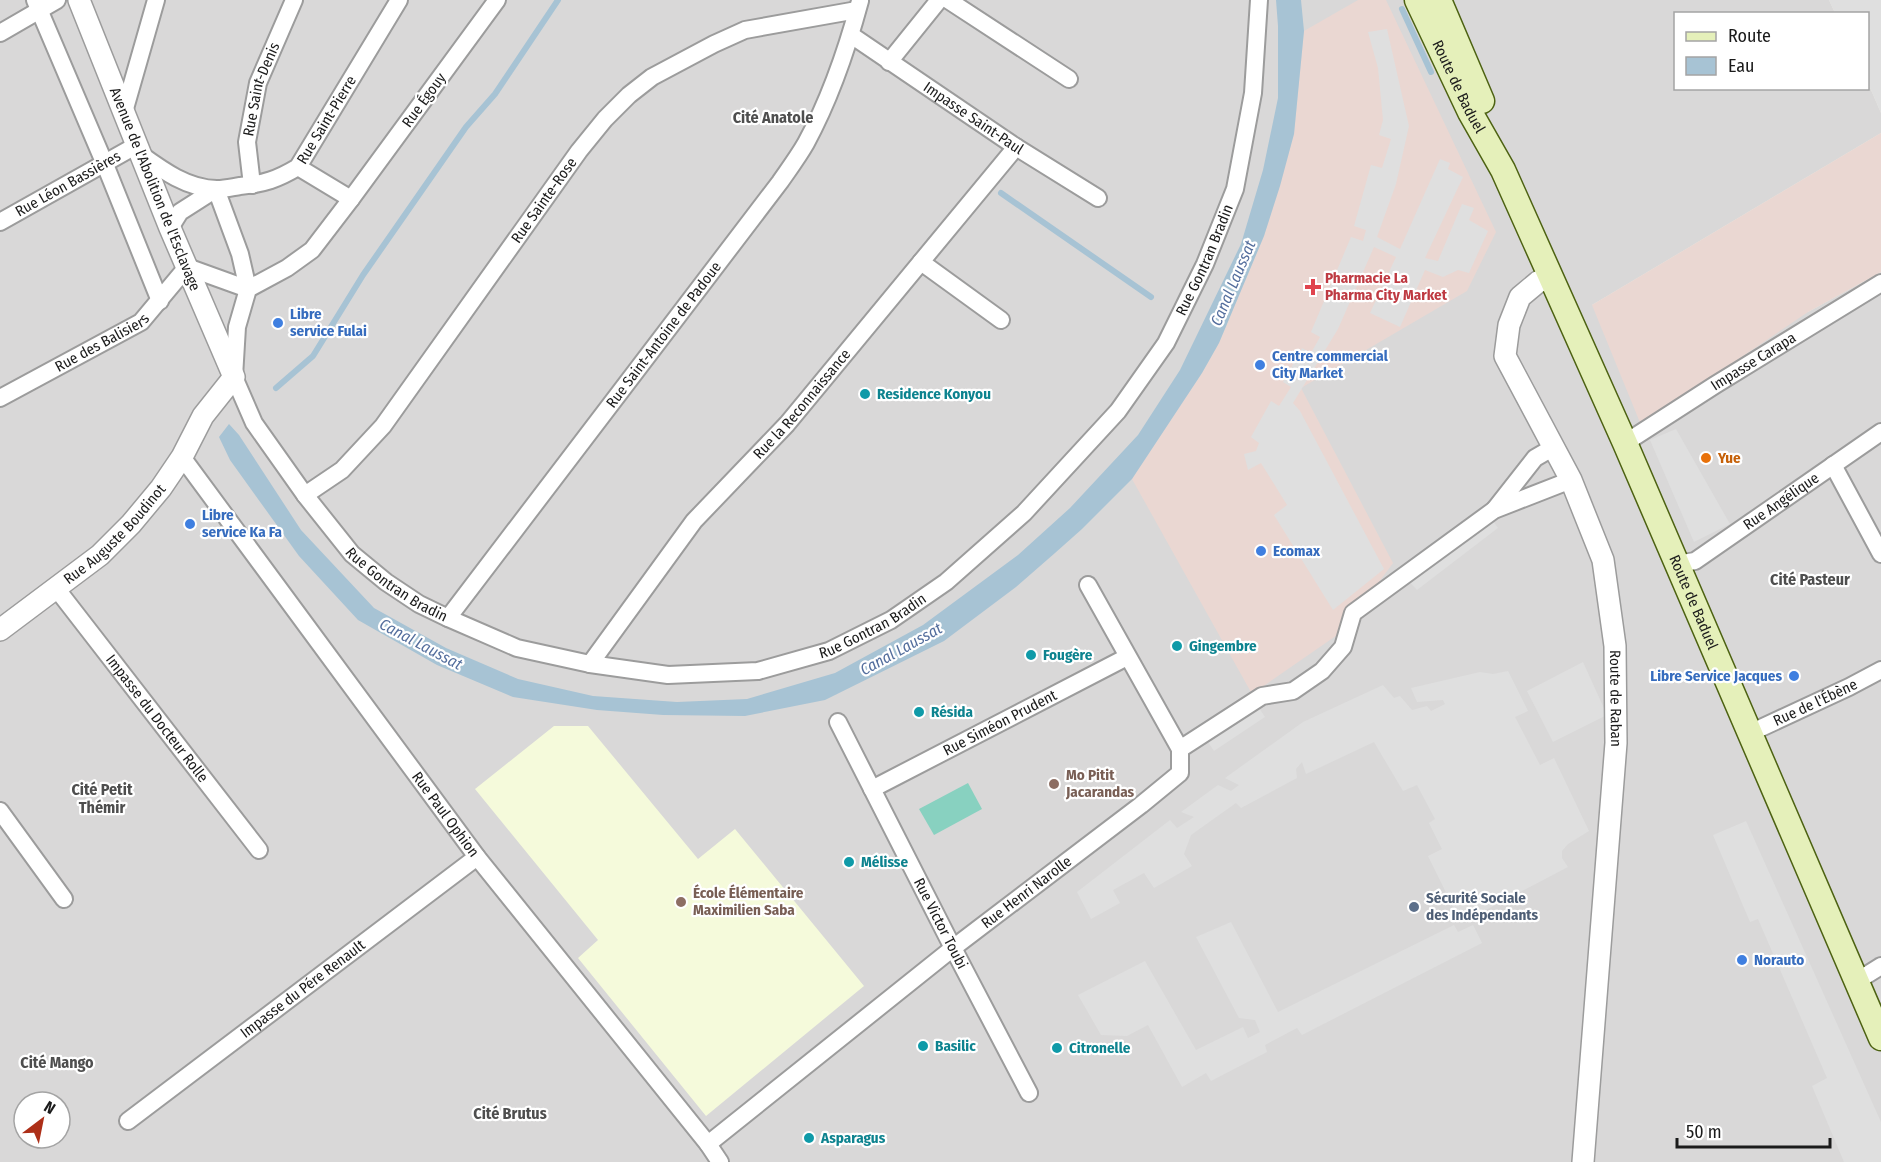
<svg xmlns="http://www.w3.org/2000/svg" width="1881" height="1162" viewBox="0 0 1881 1162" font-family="'Fira Sans Condensed',sans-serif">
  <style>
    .residential { fill: #d9d8d8; fill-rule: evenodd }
    .commercial { fill: #ead7d2 }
    .education { fill: #f5fadb }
    .pitch { fill: #88d1c0 }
    .parking { fill: #dfdfdf }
    .water { fill: #a7c3d4 }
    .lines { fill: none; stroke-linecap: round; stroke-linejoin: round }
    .stream { stroke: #a7c3d4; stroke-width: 6 }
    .minor-casing { stroke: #9c9c9c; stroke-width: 20 }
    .tertiary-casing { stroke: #9c9c9c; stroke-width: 24 }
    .secondary-casing { stroke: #4d6212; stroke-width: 27 }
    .minor { stroke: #fff; stroke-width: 16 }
    .tertiary { stroke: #fff; stroke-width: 21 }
    .secondary { stroke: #e5f0ba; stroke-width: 24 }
    .health-dot { fill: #e0444e; stroke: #fff; stroke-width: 2 }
    .shop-dot { fill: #3f7fe0; stroke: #fff; stroke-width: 2 }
    .culture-dot { fill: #0f9aa8; stroke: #fff; stroke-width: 2 }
    .food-dot { fill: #e8710a; stroke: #fff; stroke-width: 2 }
    .education-dot { fill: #8d6e63; stroke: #fff; stroke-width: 2 }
    .service-dot { fill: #5c6f8a; stroke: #fff; stroke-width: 2 }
    .labels { text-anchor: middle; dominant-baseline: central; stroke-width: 4.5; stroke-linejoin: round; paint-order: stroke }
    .street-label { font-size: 15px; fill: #1b1b1b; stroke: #fff }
    .health-label { font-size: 15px; font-weight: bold; fill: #be3a42; stroke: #fff; text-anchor: start }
    .shop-label { font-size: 15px; font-weight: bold; fill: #366cbe; stroke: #fff; text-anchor: start }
    .culture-label { font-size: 15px; font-weight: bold; fill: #0d838f; stroke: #fff; text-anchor: start }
    .food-label { font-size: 15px; font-weight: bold; fill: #c56008; stroke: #fff; text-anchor: start }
    .education-label { font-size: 15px; font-weight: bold; fill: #785e54; stroke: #fff; text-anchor: start }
    .service-label { font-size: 15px; font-weight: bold; fill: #4e5e75; stroke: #fff; text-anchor: start }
    .neighbourhood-label { font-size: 16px; font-weight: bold; fill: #4e4e4e; stroke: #fff }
    .water-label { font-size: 16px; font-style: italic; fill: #546e9d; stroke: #fff }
  </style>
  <rect width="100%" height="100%" fill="#ebe9e1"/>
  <path class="residential" d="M0,0h1829l6,13 -159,1v74h192v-5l13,30v20l-289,172 216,7 73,-40v890h-1881zM24,1102h36v36h-36z"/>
  <g class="commercial">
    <path d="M1358,0h28l110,232 -29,59 -166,97 92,175 -50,68 -91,63 -120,-215 70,-106 17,-30 45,-107 30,-102 10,-103z"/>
    <path d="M1881,133v139l-73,40 -167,113 -49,-120z"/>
  </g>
  <path class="education" d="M554,726h34l110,133 37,-30 129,157 -158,130 -128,-158 20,-18 -123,-151z"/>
  <path class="pitch" d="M968,783l14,26 -48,26 -15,-26z"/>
  <g class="parking">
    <path d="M1829,0h52v113l-13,-30v-69l-33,-1z"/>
    <path d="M1387,29l22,97 -13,58 -19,53 23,12 40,-90 10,4 -2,6 15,8 -38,81 13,3 24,-57 12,4 -5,12 19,11 -19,42 -11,-3 -15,7 -18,-7 -25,57 -30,-14 26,-56 -22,-10 -36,82 -45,74 7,8 84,158 -51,41 -59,-95 13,-10 -26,-42 -13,7 -4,-16 12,-3 3,-8 -8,-6 20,-36 8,5 12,-19 -8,-5 19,-34 9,5 9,-16 -9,-5 40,-95 12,4 3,-11 -12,-4 17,-61 11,3 9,-29 -12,-4 4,-15 -5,-52 -10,-36z"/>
    <path d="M1676,429l54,95 -36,18 -44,-102z"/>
    <path d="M1486,511l12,17 -81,62 -17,-18z"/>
    <path d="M1583,662l24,53 -54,27 -26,-51z"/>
    <path d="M1508,671l20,40 -13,6 25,48 14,-7 35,73 -21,13 -6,7v7l6,9 -107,56 -33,-67 14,-7 -13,-26 6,-4 -18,-34 -14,6 -29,-49 -68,32 -4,-12 -6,7 1,9 -56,30 -5,-5 -45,32 -7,19 8,12 -38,22 -10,-15 -31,17 7,13 -29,16 -14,-27 93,-72 7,8 17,-11 -13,-5 37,-27 13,6 8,-6 -14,-7 78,-56 80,-37 11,13 6,-2 12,14 15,-4 4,5 14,-7 -2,-4 -26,2 -6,-14 69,-16 13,2z"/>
    <path d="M1249,693l16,24 -51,34 -16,-24z"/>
    <path d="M1746,821l135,301v40h-37l-32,-76 15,-8 -69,-159 -8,3 -37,-87z"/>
    <path d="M1231,922l47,90 176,-87 4,7 15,-7 9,18 -180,92 -5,-7 -32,17 2,7 -56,29 -5,-8 -24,14 -34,-62 -21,11 -26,-1 -23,-40 67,-34 51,89 47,-23 5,11 12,-6 -5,-12 -16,-2 -43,-81z"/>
  </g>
  <path class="water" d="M1276,0h25l3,31 -10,103 -14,52 -16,50 -45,107 -17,30 -70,106 -50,50 -27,24 -39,34 -72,54 -119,59 -80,16 -82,-1 -66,-5 -84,-13 -76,-32 -79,-45 -59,-64 -69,-96 -11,-23 10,-13 10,11 62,95 73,78 72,40 72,31 75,17 84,6 70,-3 88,-26 88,-48 95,-70 52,-47 68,-73 42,-65 61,-126 22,-74 15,-72v-72z"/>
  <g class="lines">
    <g class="stream">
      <path d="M1402,9l29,63"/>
      <path d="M1001,193l150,104"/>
      <path d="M276,388l37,-32 50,-81 103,-148 29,-33 63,-94"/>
    </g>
    <defs>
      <g id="minor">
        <path d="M35,0l69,162 56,139"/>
        <path id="s1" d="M497,0l-146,199 -39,51 -25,18 -39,21 -11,38 -3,50 20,46 51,72 47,59 34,28 33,22 29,14 69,30 73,16 78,11 90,-4 71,-20 62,-31 55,-38 78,-69 94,-102 48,-68 39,-79 30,-75 18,-96 6,-93"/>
        <path d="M948,0l121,79"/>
        <path d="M0,33l57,-33"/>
        <path id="s2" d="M851,35l165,112 82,51"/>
        <path d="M889,62l50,-62"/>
        <path d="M124,112l32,-112"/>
        <path id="s3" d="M140,154c22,16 48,35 77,35 8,0 16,-2 23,-3 24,-2 38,-7 58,-19l101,-167"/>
        <path d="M298,167l53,32"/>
        <path id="s4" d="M252,185l-5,-43 11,-59 36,-83"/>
        <path d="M216,189l24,65 8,35"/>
        <path id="s5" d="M0,222l137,-77"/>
        <path d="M170,228l10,-16 36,-23"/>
        <path d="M921,262l80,58"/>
        <path id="s6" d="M0,398l141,-76 46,-55 61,22"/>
        <path id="s7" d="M1625,443l90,-58 166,-102"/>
        <path id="s8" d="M182,457l295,400 231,287 12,18"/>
        <path d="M1833,465l48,89"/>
        <path id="s9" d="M305,495l37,-25 41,-44 196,-275 26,-32 24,-24 23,-18 62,-33 31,-14 112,-20"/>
        <path d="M1495,509l40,-51 19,-11"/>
        <path id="s10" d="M1677,564l18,-3 186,-129"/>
        <path id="s11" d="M56,588l203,262"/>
        <path id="s12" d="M448,618l332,-436c9,-13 18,-25 26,-39 24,-44 41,-94 54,-142"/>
        <path id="s13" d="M590,664l104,-143 93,-97 229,-277"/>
        <path id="s14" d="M838,722l115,226 76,145"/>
        <path id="s15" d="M1750,733l99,-46 32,-17"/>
        <path d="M1180,749l82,-53 31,-5 29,-20 21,-24 10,-34 141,-103 77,-30"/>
        <path id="s16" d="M872,789l255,-132"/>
        <path d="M0,811l64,88"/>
        <path d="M1857,981l24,-15"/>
        <path id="s17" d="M128,1121l349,-264"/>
        <path id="s18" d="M708,1144l245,-196 188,-143 39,-32v-24l-92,-164"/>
      </g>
      <g id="tertiary">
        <path id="s19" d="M1550,276l-12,6 -18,15 -11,28 -4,31 66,124 32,80 12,86 1,97 -33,419"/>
        <path id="s20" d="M0,630l100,-75 31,-31 30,-36 21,-31 21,-41 31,-39 -64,-149 -91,-228"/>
      </g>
      <g id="secondary">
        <path id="s21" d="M1417,0l53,112 33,58 122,273 256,595"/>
        <path d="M1439,0l43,101"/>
      </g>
    </defs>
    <use href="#minor" class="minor-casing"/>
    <use href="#tertiary" class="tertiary-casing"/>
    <use href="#secondary" class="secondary-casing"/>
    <use href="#minor" class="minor"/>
    <use href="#tertiary" class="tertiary"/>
    <use href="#secondary" class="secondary"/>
  </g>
  <path class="health-dot" d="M1310 278h6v6h6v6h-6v6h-6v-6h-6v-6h6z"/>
  <g class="shop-dot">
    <circle cx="278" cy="323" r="6"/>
    <circle cx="1260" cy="365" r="6"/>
    <circle cx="190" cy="524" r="6"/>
    <circle cx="1261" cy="551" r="6"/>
    <circle cx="1794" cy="676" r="6"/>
    <circle cx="1742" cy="960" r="6"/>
  </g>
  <g class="culture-dot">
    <circle cx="865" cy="394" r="6"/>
    <circle cx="1177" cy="646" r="6"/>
    <circle cx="1031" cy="655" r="6"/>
    <circle cx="919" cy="712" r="6"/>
    <circle cx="849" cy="862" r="6"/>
    <circle cx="923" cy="1046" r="6"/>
    <circle cx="1057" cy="1048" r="6"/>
    <circle cx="809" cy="1138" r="6"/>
  </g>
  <circle class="food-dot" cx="1706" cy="458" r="6"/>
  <g class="education-dot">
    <circle cx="1054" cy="784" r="6"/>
    <circle cx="681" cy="902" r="6"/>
  </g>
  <circle class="service-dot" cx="1414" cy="907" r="6"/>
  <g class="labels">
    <g class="street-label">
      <text stroke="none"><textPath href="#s21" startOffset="96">Route de Baduel</textPath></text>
      <text stroke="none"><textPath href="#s4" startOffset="98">Rue Saint-Denis</textPath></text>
      <text transform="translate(424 100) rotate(-54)">Rue Égouy</text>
      <text stroke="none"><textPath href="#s2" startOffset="148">Impasse Saint-Paul</textPath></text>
      <text stroke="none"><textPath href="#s3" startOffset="226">Rue Saint-Pierre</textPath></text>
      <text stroke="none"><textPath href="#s5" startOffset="78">Rue Léon Bassières</textPath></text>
      <text transform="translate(155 189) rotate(68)">Avenue de l'Abolition de l'Esclavage</text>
      <text stroke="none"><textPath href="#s9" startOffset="382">Rue Sainte-Rose</textPath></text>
      <text stroke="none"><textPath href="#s1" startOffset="1752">Rue Gontran Bradin</textPath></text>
      <text stroke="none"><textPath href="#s12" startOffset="356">Rue Saint-Antoine de Padoue</textPath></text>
      <text stroke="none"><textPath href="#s6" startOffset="116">Rue des Balisiers</textPath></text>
      <text stroke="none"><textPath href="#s7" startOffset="152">Impasse Carapa</textPath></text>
      <text stroke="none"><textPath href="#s13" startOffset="336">Rue la Reconnaissance</textPath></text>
      <text stroke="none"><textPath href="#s10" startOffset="123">Rue Angélique</textPath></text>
      <text stroke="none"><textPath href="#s20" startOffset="150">Rue Auguste Boudinot</textPath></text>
      <text stroke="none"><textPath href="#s1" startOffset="744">Rue Gontran Bradin</textPath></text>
      <text stroke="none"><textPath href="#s21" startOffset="663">Route de Baduel</textPath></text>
      <text stroke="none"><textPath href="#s1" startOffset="1248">Rue Gontran Bradin</textPath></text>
      <text stroke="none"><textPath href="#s19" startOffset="464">Route de Raban</textPath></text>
      <text stroke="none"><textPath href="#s15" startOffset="72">Rue de l'Ébène</textPath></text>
      <text stroke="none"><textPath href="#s11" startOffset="165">Impasse du Docteur Rolle</textPath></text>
      <text stroke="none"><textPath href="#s16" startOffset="144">Rue Siméon Prudent</textPath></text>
      <text stroke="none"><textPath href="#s8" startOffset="444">Rue Paul Ophion</textPath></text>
      <text stroke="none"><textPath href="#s18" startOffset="406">Rue Henri Narolle</textPath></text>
      <text stroke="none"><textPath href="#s14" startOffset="226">Rue Victor Toubi</textPath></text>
      <text stroke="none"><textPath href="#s17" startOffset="219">Impasse du Pére Renault</textPath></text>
    </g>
    <g class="health-label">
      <text x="1325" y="278">Pharmacie La<tspan x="1325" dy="17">Pharma City Market</tspan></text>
    </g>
    <g class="shop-label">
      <text x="290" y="314">Libre<tspan x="290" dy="17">service Fulai</tspan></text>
      <text x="1272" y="356">Centre commercial<tspan x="1272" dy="17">City Market</tspan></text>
      <text x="202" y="515">Libre<tspan x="202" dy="17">service Ka Fa</tspan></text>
      <text x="1273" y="551">Ecomax</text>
      <text x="1782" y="676" text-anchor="end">Libre Service Jacques</text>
      <text x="1754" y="960">Norauto</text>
    </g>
    <g class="culture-label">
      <text x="877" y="394">Residence Konyou</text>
      <text x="1189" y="646">Gingembre</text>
      <text x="1043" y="655">Fougère</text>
      <text x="931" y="712">Résida</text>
      <text x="861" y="862">Mélisse</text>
      <text x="935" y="1046">Basilic</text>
      <text x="1069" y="1048">Citronelle</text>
      <text x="821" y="1138">Asparagus</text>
    </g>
    <g class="food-label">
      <text x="1718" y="458">Yue</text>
    </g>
    <g class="education-label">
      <text x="1066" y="775">Mo Pitit<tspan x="1066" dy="17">Jacarandas</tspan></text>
      <text x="693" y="893">École Élémentaire<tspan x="693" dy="17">Maximilien Saba</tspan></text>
    </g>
    <g class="service-label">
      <text x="1426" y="898">Sécurité Sociale<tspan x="1426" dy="17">des Indépendants</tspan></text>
    </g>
    <g class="neighbourhood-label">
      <text x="773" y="117">Cité Anatole</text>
      <text x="1810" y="579">Cité Pasteur</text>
      <text x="102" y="789">Cité Petit<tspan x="102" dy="18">Thémir</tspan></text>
      <text x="57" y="1062">Cité Mango</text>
      <text x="510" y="1113">Cité Brutus</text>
    </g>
    <g class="water-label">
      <text transform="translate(1233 283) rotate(-67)">Canal Laussat</text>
      <text transform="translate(421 644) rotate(28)">Canal Laussat</text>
      <text transform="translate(901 649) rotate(-29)">Canal Laussat</text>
    </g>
  </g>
  <rect x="1674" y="12" width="195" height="78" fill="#ffffff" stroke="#a4a4a4" stroke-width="1.5"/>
  <rect x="1686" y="32" width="30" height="9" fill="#e5f0ba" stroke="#a4a4a4" stroke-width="1.5"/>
  <text x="1728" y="42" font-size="18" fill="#1b1b1b">Route</text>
  <rect x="1686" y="57" width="30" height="18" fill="#a7c3d4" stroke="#a4a4a4" stroke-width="1.5"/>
  <text x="1728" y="72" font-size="18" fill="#1b1b1b">Eau</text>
  <g transform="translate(42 1120) rotate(32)"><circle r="28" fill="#ffffff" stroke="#a4a4a4" stroke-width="1.5"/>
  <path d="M0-4.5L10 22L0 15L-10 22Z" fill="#ad2f18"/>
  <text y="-9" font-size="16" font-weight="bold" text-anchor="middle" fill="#1b1b1b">N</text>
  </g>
  <path d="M1677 1138v9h153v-9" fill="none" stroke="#1b1b1b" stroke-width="3"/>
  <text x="1686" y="1138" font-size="18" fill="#1b1b1b" stroke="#ffffff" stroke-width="4.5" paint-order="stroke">50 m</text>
</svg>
